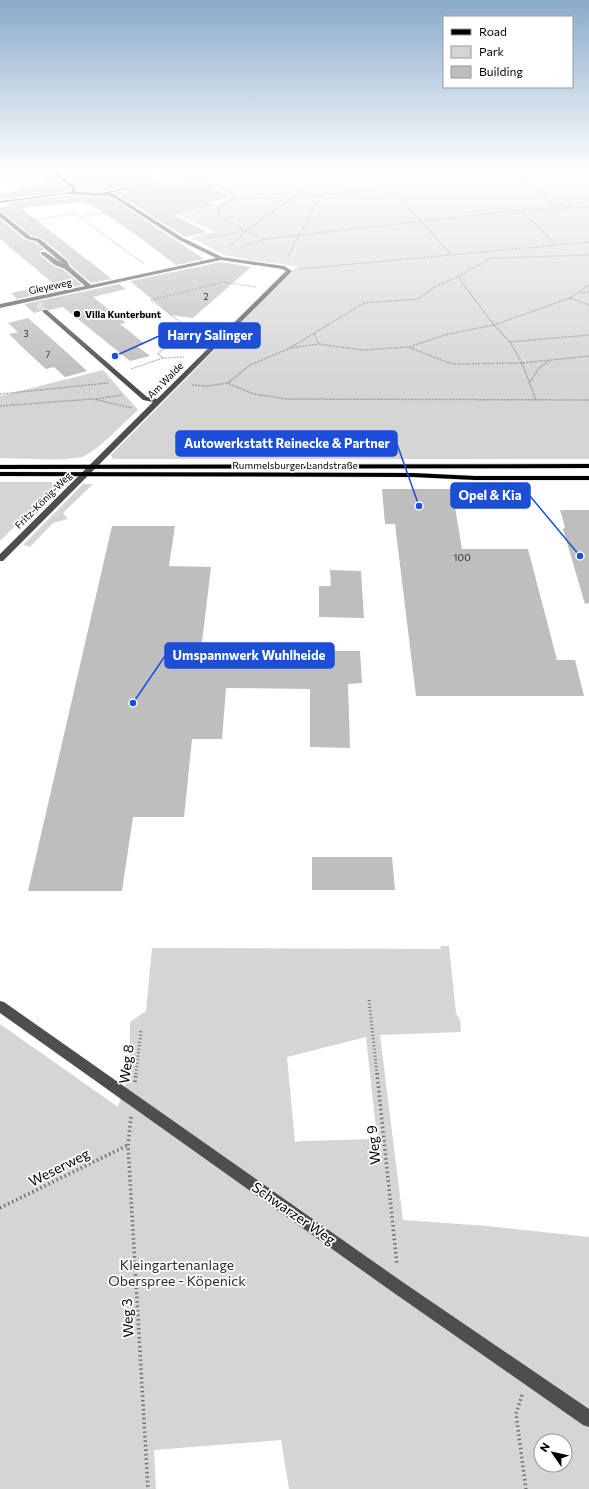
<svg xmlns="http://www.w3.org/2000/svg" width="589" height="1489" viewBox="0 0 589 1489" font-family="Commissioner,sans-serif">
  <style>
    .green { fill: #d5d5d5; fill-rule: evenodd }
    .building { fill: #bebebe }
    .lines { fill: none; stroke-linecap: round; stroke-linejoin: round }
    .minor-tunnel { stroke: #d9d9d9; stroke-width: 5.5; stroke-dasharray: 5.5 2.5; stroke-linecap: butt }
    .major-casing { stroke: #dbdbdb; stroke-width: 1 }
    .path-far2 { stroke: #707070; stroke-width: 1.5; stroke-dasharray: 0.5 1; stroke-linecap: butt }
    .path-far1 { stroke: #707070; stroke-width: 3; stroke-dasharray: 1 2.5; stroke-linecap: butt }
    .path { stroke: #707070; stroke-width: 3.5; stroke-dasharray: 1.5 3; stroke-linecap: butt }
    .minor { fill: #4e4e4e; fill-rule: evenodd }
    .major { fill: #000; fill-rule: evenodd }
    .poi-dot { fill: #000; stroke: #fff; stroke-width: 1.5 }
    .labels { text-anchor: middle; dominant-baseline: central; stroke-width: 3.5; stroke-linejoin: round; paint-order: stroke }
    .far-number-label { font-size: 9px; fill: #303030 }
    .far-street-label { font-size: 10px; fill: #000; stroke: #fff }
    .far-poi-label { font-size: 10px; font-weight: bold; fill: #000; stroke: #fff; text-anchor: start }
    .number-label { font-size: 10px; fill: #303030 }
    .near-street-label { font-size: 14px; fill: #000; stroke: #fff }
    .near-park-label { font-size: 14px; fill: #2c2c2c; stroke: #fff }
    .leader { fill: none; stroke: #1d4ed8; stroke-width: 1.5 }
    .callout-dot { fill: #1d4ed8; stroke: #fff; stroke-width: 1.5 }
    .callout { fill: #1d4ed8; stroke: #1d4ed8; stroke-width: 1.5 }
    .callout-label { font-size: 13px; text-anchor: middle; font-weight: bold; fill: #fff }
  </style>
  <rect width="100%" height="100%" fill="#fff"/>
  <g class="green">
    <path d="M0,170h44l5,7 -49,5z"/>
    <path d="M153,170h436v289h-476l-2,-4 186,-189 -49,-6 -27,-6 -30,-17 23,-5 -35,-17 37,-10 16,-7 -29,-19 -32,5z"/>
    <path d="M103,370l35,40c-15,13 -37,38 -54,46 -12,6 -67,2 -84,2v-62z"/>
    <path d="M0,482h52l5,6 -19,19 2,3 -14,15 -8,-2 -18,18z"/>
    <path d="M83,484h10l-30,29 5,6 -15,4 -23,24 -7,-2z"/>
    <path d="M440,946h9l7,67 4,7 1,12 -81,3 23,185 85,6 101,11v252h-300l-8,-49 -127,10 2,39h-156v-465l118,83 11,-34 1,-51 16,-11 6,-63 289,1zM366,1037l11,102 -75,2 -7,1 -8,-85zM541,1441h24v24h-24z"/>
  </g>
  <g class="building">
    <path d="M82,170h15l3,5 43,-5 21,15 39,-6 27,19 -22,4 6,3 -40,10 33,17 -22,5 -70,-44 13,-3 1,-4 -27,5h-24l-1,-5 -16,-14z"/>
    <path d="M53,173l6,8 11,8v2l-67,8 -3,-2v-3l21,-4 -3,-2 28,-5 -7,-8z"/>
    <path d="M64,196l47,1 93,62 -28,6 -41,-31 -45,-30 -5,1 -4,-3 -60,6 91,71 -21,4 -20,-17 -3,-6 -27,-22 -9,-2 -32,-25v-4l10,-2 -2,-2z"/>
    <path d="M0,219l26,21 9,2 10,8 -5,1v4l14,11 10,4 18,15 -65,14 -6,-6 43,-9 -54,-45z"/>
    <path d="M221,262l30,5 -58,51 -22,-3 -41,-34z"/>
    <path d="M119,284l7,5 -33,8 33,26 -6,1 25,20 -8,2 13,10 -20,5 -67,-54 -14,3 -6,-2 -1,3 -8,2 -10,-9z"/>
    <path d="M28,318l35,31 24,22 -22,6 -11,-10 -8,2 -24,-22 -13,-13 9,-2 -10,-9z"/>
    <path d="M382,489h70l10,60h66l29,111h18l9,36h-168l-21,-172h-10z"/>
    <path d="M560,510h29v93l-4,1 -22,-75 2,-2z"/>
    <path d="M112,526h63l-6,40 42,1 -10,84h159l2,32 -14,1 2,64 -40,-1v-58l-84,-1 -4,51h-30l-8,78h-51l-11,74h-94z"/>
    <path d="M330,570l31,1 3,47 -45,-1v-31h12z"/>
    <path d="M312,857h80l3,33h-83z"/>
  </g>
  <g class="lines">
    <path class="minor-tunnel" d="M38,304l7,7"/>
    <defs>
      <g id="major">
        <path d="M589,464v4l-589,1v-4z"/>
        <path d="M0,472l413,1 62,3h114v4h-114l-62,-3 -413,-1z"/>
      </g>
    </defs>
    <use href="#major" class="major-casing"/>
    <g class="path-far2">
      <path d="M277,170l32,16 20,7"/>
      <path d="M380,170l8,19 17,15 45,49"/>
      <path d="M510,170l41,33 22,4"/>
      <path d="M210,174l11,-4"/>
      <path d="M207,176l22,15 6,8"/>
      <path d="M138,186l106,-16"/>
      <path d="M521,210l34,34"/>
      <path d="M80,217l34,-6"/>
      <path d="M29,221l45,-8 70,51"/>
      <path d="M207,238l38,-7"/>
      <path d="M265,239l-19,-8 -28,-16 5,-10 12,-6 60,-2 294,-26"/>
      <path d="M228,248l18,-17 85,-61"/>
      <path d="M239,248l26,-9 256,-29 68,-3"/>
      <path d="M288,257l10,-21 39,-66"/>
      <path d="M300,269l289,-27"/>
      <path d="M458,277l36,48 16,17 12,21 14,37"/>
      <path d="M580,293l9,-1"/>
      <path d="M570,298l19,7"/>
      <path d="M314,333l5,11"/>
      <path d="M510,342l79,-7"/>
      <path d="M409,347l39,-13 46,-9 76,-27 19,-13"/>
      <path d="M290,348l29,-4 43,6 46,-3 44,17 70,-1 67,-7"/>
      <path d="M163,358l-5,-4 29,-27 -36,-27 72,-18 33,5"/>
      <path d="M131,369l32,-11 21,-1"/>
      <path d="M530,382l9,-14 10,-7"/>
      <path d="M228,383l22,-18 38,-16 76,-46 54,-4 18,-13 22,-9 33,-19 98,-3"/>
      <path d="M192,385l16,1 19,-3 27,11 33,5 302,1"/>
      <path d="M0,394l108,-11"/>
      <path d="M96,399l26,-4"/>
      <path d="M0,406l93,-7 39,9"/>
    </g>
    <g class="path-far1">
      <path d="M369,1000l8,74"/>
      <path d="M136,1074l5,-43"/>
    </g>
    <g class="path">
      <path d="M377,1073l20,192"/>
      <path d="M135,1082l1,-9"/>
      <path d="M131,1117l-3,28 20,344"/>
      <path d="M0,1208l128,-63"/>
      <path d="M522,1395l-6,19 10,75"/>
    </g>
    <g class="minor">
      <path d="M52,170h4l8,8 12,9v5l26,1 26,-6v2l-19,4 5,1 69,44 39,19 62,9 8,5 -289,290h-3v-7l153,-152 -10,-2 -100,-88v-2h4l100,87 10,2 129,-128 -4,-2 -61,-9 -221,48v-4l85,-18 -20,-17 -10,-4 -14,-11v-2h4l18,12 -27,-23 -9,-2 -27,-22v-5l31,25 9,2 27,22 3,6 21,18 125,-27 -37,-18 -68,-44 -47,-2 -64,9v-2l71,-9 1,-4 -12,-8z"/>
      <path d="M0,1001l4,1 400,281 185,126v18l-6,-2 -189,-132 -394,-280z"/>
    </g>
    <use href="#major" class="major"/>
  </g>
  <linearGradient id="sky" x2="0" y2="1"><stop stop-color="#89aaca"/><stop offset="0.45" stop-color="#fff"/><stop offset="1" stop-color="#fff" stop-opacity="0"/></linearGradient>
  <rect width="589" height="378" fill="url(#sky)"/>
  <circle class="poi-dot" cx="77" cy="314" r="4"/>
  <g class="labels">
    <g class="far-number-label">
      <text x="206" y="296">2</text>
      <text x="26" y="333">3</text>
      <text x="48" y="354">7</text>
    </g>
    <g class="far-street-label">
      <text transform="translate(50 286) rotate(-12)">Gleyeweg</text>
      <text transform="translate(165 380) rotate(-45)">Am Walde</text>
      <text x="295" y="465">Rummelsburger Landstraße</text>
      <text transform="translate(43 500) rotate(-45)">Fritz-König-Weg</text>
    </g>
    <g class="far-poi-label">
      <text x="85" y="314">Villa Kunterbunt</text>
    </g>
    <g class="number-label">
      <text x="462" y="557">100</text>
    </g>
    <g class="near-street-label">
      <text transform="translate(126 1064) rotate(-83)">Weg 8</text>
      <text transform="translate(373 1145) rotate(-96)">Weg 9</text>
      <text transform="translate(59 1167) rotate(-27)">Weserweg</text>
      <text transform="translate(294 1213) rotate(35)">Schwarzer Weg</text>
      <text transform="translate(127 1318) rotate(-93)">Weg 3</text>
    </g>
    <g class="near-park-label">
      <text x="177" y="1264">Kleingartenanlage<tspan x="177" dy="16">Oberspree - Köpenick</tspan></text>
    </g>
  </g>
  <path class="leader" d="M115 356L159 336M419 506L397 444M580 556L530 496M133 703L165 656"/>
  <g class="callout-dot">
    <circle cx="115" cy="356" r="4"/>
    <circle cx="419" cy="506" r="4"/>
    <circle cx="580" cy="556" r="4"/>
    <circle cx="133" cy="703" r="4"/>
  </g>
  <g class="callout">
    <rect x="159" y="323" width="101" height="25" rx="4"/>
    <rect x="176" y="431" width="221" height="25" rx="4"/>
    <rect x="451" y="483" width="79" height="25" rx="4"/>
    <rect x="165" y="643" width="169" height="25" rx="4"/>
  </g>
  <g class="callout-label">
    <text x="210" y="340">Harry Salinger</text>
    <text x="287" y="448">Autowerkstatt Reinecke &amp; Partner</text>
    <text x="490" y="500">Opel &amp; Kia</text>
    <text x="249" y="660">Umspannwerk Wuhlheide</text>
  </g>
  <rect x="443" y="16" width="130" height="72" fill="#ffffff" stroke="#999999"/>
  <rect x="451" y="29" width="20" height="6" fill="#000000" stroke="#999999"/>
  <text x="479" y="36" font-size="12" fill="#000000">Road</text>
  <rect x="451" y="46" width="20" height="12" fill="#d5d5d5" stroke="#999999"/>
  <text x="479" y="56" font-size="12" fill="#000000">Park</text>
  <rect x="451" y="66" width="20" height="12" fill="#bebebe" stroke="#999999"/>
  <text x="479" y="76" font-size="12" fill="#000000">Building</text>
  <g transform="translate(553 1453) rotate(304)"><circle r="19" fill="#ffffff" stroke="#999999"/>
  <path d="M0-3L7 15L0 10L-7 15Z" fill="#000000"/>
  <text y="-6" font-size="11" font-weight="bold" text-anchor="middle" fill="#000000">N</text>
  </g>
</svg>
